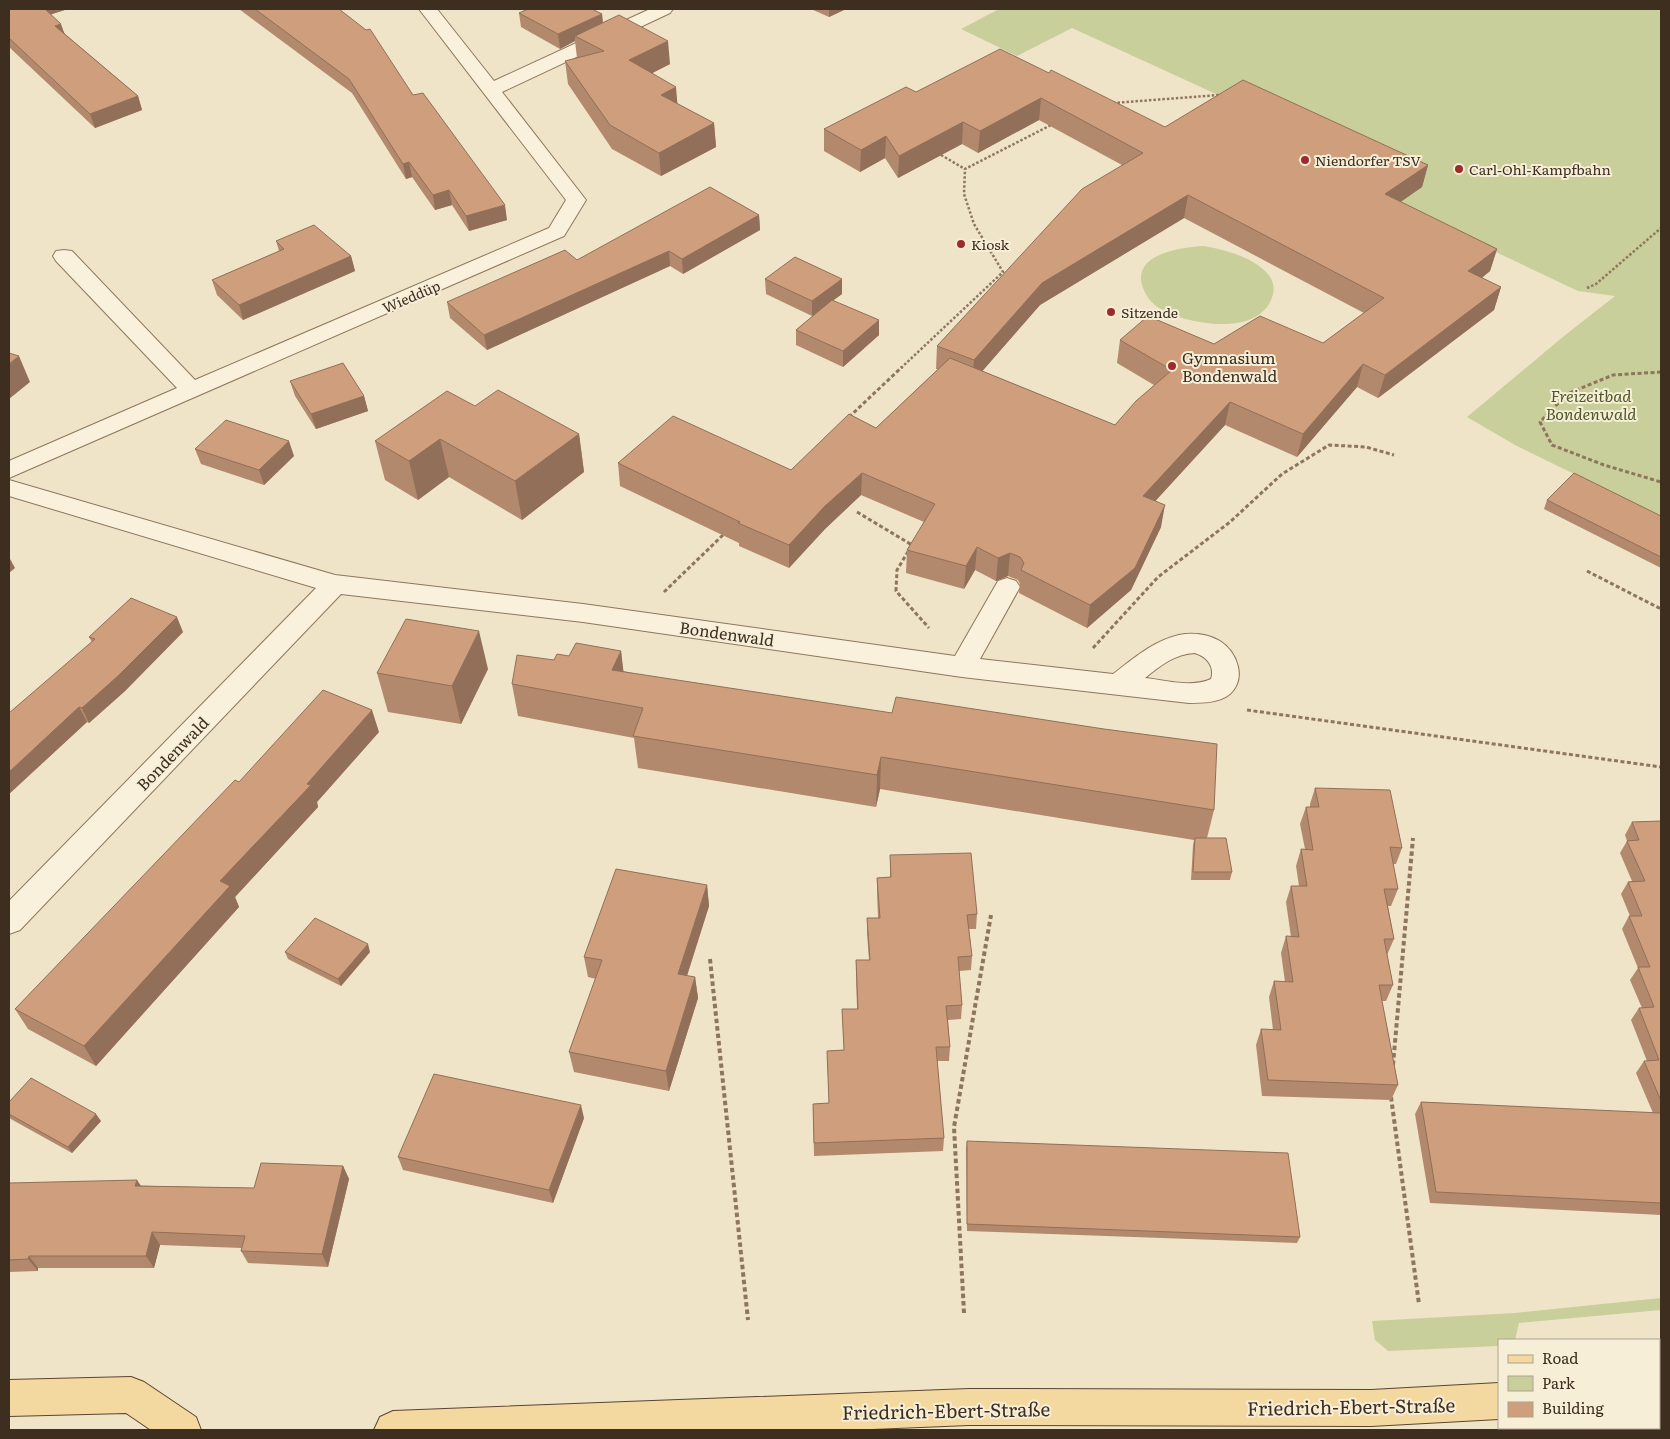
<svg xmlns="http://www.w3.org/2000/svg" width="1670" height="1439" viewBox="0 0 1670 1439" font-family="Literata,serif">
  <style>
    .green { fill: #c9cf9b }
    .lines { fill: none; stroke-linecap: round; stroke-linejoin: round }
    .minor-casing { stroke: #8d765c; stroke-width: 2 }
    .major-casing { stroke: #5b4430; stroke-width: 2 }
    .path-far2 { stroke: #8d765c; stroke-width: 2.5; stroke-dasharray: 2.5 2; stroke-linecap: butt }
    .path-far1 { stroke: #8d765c; stroke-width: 3; stroke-dasharray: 4 2.5; stroke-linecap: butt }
    .path { stroke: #8d765c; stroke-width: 4; stroke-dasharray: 4.5 3; stroke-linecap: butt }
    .minor { fill: #faf1dc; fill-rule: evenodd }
    .major { fill: #f3d9a0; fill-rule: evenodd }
    .wall { fill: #b2896c; fill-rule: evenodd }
    .shaded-wall { fill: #916f58 }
    .building { fill: #cf9f7d; stroke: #916f58 }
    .poi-dot { fill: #9e2a2b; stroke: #f7eed8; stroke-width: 2 }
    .labels { text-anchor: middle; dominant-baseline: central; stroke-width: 4; stroke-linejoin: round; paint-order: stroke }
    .far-poi-label { font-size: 14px; fill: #3d2e20; stroke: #f7eed8; text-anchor: start }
    .far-street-label { font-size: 14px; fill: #3d2e20; stroke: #f7eed8 }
    .poi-label { font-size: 16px; fill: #3d2e20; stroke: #f7eed8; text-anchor: start }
    .park-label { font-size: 16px; font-style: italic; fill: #4d5a26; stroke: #f7eed8 }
    .street-label { font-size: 16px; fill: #3d2e20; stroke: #f7eed8 }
    .near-street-label { font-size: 19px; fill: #3d2e20; stroke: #f7eed8 }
  </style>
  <rect width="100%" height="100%" fill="#f0e4c8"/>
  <g class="green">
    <path d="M999,9h662v518l-85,-52 -61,-30 -48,-28 97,-81 51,-40 -37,-5 -175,-83 -174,-108 -157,-72 -55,28 -56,-27z"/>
    <path d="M1204,246c25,4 87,21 65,58 -19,32 -84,20 -110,4 -7,-4 -13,-12 -16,-20 -13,-34 39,-41 61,-42z"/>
    <path d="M1661,1298v12l-142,13 -4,17h-16v6l-111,5 -13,-11 -3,-19 143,-8z"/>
  </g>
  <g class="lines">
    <defs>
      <g id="minor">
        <path d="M419,9h18l57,72 156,-72h23l-3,4 -168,79 84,108 -22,36 -555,242v-17l168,-73 -121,-127 -3,-5 3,-5 8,-1 8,1 123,129 354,-152 17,-28z"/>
        <path d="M9,480l326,95 248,29 372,52 43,-75 9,-3 9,3 4,6 -40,72 133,15c20,-15 40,-33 66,-39 13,-3 29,-1 41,6 17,11 27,37 10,53 -11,9 -28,9 -41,9l-227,-26 -379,-55 -242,-28 -321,336 -11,4v-33l307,-313 -307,-92zM1195,653c12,4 20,13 16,26 -19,9 -46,1 -66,-1 16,-13 30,-24 50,-25z"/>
      </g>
      <g id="major">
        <rect x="1659" y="1371" width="2" height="36"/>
        <path d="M131,1377l13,5 52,35 5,13h-50l-25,-17 -117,3v-36z"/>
        <path d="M1499,1383v36l-128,7 -402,-1 -121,5h-474l6,-13 13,-6 576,-22 402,1z"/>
      </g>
    </defs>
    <use href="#minor" class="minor-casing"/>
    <use href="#major" class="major-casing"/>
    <g class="path-far2">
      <path d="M1113,103l106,-8"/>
      <path d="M941,155l24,14"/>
      <path d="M1587,288l9,-4 65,-56"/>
      <path d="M901,368l102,-96 -29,-48 -10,-30 1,-25 88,-45"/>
    </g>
    <g class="path-far1">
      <path d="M1661,372l-48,3 -46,19 -27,28 12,23 52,20 57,17"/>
      <path d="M849,417l53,-50"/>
      <path d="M857,512l55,33 -15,25 -1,21 33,37"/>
      <path d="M1587,571l74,38"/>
      <path d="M664,592l60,-58"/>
      <path d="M1093,648l65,-71 72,-55 52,-48 47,-29 37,2 28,8"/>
      <path d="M1247,710l414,57"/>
    </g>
    <g class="path">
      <path d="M710,959l38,361"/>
      <path d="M1393,1065l20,-227"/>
      <path d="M1391,1097l28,207"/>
      <path d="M964,1313l-10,-186 37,-212"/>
    </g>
    <use href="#minor" class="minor"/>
    <use href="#major" class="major"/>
  </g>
  <g class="wall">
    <path d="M9,9h59l-17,5 14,20 73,62 4,14 -47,18 -86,-81z"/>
    <path d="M239,9h100l74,86 94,125 -38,11 -17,-26 -17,5 -23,-33 -6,2 -54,-86z"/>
    <path d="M811,9h35l-17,8z"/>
    <path d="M519,13l83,1 1,9 67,41 -18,9 26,31 36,19 2,24 -55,29 -49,-27 -44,-65 -3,-23 12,-3 -2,-17 -15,8 -39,-22z"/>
    <path d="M1049,73l116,54 263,38 -6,22 -22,15 97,47 -7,22 -8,7 19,9 -7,23 -116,88 -21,-11 -60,70 -72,-32 -70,76 6,26 -30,63 -44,38 -68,-35 1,-9 -2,-4 -10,-4 -12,5 -21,-11 -11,19 -58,-16 1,-23 17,-28 -63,-27 -36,34 -36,39 -50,-22v-3l-119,-57 -2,-23 173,7 85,-42 62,-59h-2l1,-23 185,-181 -83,-45 -61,33 -16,-9 -64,34 -13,-20 -25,14 -36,-21v-22l92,-37zM1184,218l180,95 -41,30 -109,1 -94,-4 -3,23 37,22 -39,40 -133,-54 58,-66z"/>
    <path d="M759,215l1,15 -77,44 -13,-8 -183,84 -37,-32 -3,-16 130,-42z"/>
    <path d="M276,241l75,15 4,15 -112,49 -26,-25 -5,-15 67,-29z"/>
    <path d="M765,279h77v15l-9,6 46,35 -36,32 -47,-22v-15l25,-21 -9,7 -46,-22z"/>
    <path d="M290,381l74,15 4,15 -52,18 -21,-33z"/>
    <path d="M475,406l104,28 5,38 -62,48 -73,-43 -31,23 -33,-20 -10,-39z"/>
    <path d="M195,449l99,7 -30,29 -63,-21z"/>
    <path d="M1547,500l114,16v52l-117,-59z"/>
    <path d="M183,632l-58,59 -36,32 -2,-1 -78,72 83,-152 -3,-5z"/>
    <path d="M621,651l2,20 591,139 -7,28 25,34 -2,8h-39l2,-35 1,-5 -314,-51 -4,18 -238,-39 -4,-30 -116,-22 -6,-32 42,-24z"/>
    <path d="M488,669l-27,55 -73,-12 -11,-39z"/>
    <path d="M379,732l-62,70 1,5 -83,90 4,10 -143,159 -68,-37 -13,-20 224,-227z"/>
    <path d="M1315,788l87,60 -6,16h-3l5,25 -7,17h-3l6,33 -7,16 6,30 -7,16h-4l16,84 -7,15 -129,-4 -6,-51 5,-16 12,1 -4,-33 5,-16 11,1 -4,-29 5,-17 5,1 -5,-35 5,-16h8l-3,-20 5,-17h4l-5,-25 6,-17h4v-3z"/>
    <path d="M1661,821v394l-231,-12 -15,-89 6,-12 232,11 -17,-40 8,-12h3l-16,-41 8,-12h3l-12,-28 8,-12 -16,-39 7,-13h1l-9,-22 7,-12 4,-1 -12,-28 7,-12 -2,-6 7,-13z"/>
    <path d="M890,855l87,59 -1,15h-7l3,27 -1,14 -12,1 3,34 -1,14 -13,1 2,27 -1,14h-12l7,77 -1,13 -129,5 -1,-52 16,-1 -2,-52 17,-1 -2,-41h15l-1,-35v-14h13l-2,-27v-15h11l-1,-26v-14l13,-1z"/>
    <path d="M707,885l2,21 -22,70 8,1 3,21 -29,93 -95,-19 -5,-20 27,-73 -8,-2 -4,-20z"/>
    <path d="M285,952h85l-29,34 -53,-27z"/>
    <path d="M9,1102l92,19 -29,32 -63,-35z"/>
    <path d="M584,1118l-31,85 -150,-33 -5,-13z"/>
    <path d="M967,1141l333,96 -3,6 -330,-12 -1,-83z"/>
    <path d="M343,1166l6,13 -21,88 -80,-4 -7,-12 1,-3 -82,-3 -6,23h-116v3l-29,1v-89l245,5z"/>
  </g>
  <g class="shaded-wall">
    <path d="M40,9h28l-25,8z"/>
    <path d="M829,9h17l-17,8z"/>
    <path d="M602,14l1,14 -28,8v5l-15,8 -2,-15z"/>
    <path d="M61,24l5,14 -11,-12z"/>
    <path d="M668,41l2,23 -39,20 -2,-24z"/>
    <path d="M676,87l2,24 -17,-16z"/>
    <path d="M138,96l4,14 -47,18 -5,-14z"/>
    <path d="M1041,98l-2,22 -61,33 2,-22z"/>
    <path d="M963,122l-1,22 -64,34 1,-22z"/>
    <path d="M714,123l2,24 -55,29 -2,-23z"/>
    <path d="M886,136l-1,22 -25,14 1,-22z"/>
    <path d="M409,162l3,15 -6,2 -3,-15z"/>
    <path d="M1428,165l-6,22 -43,30 6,-23z"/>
    <path d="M449,190l3,15 -17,5 -2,-15z"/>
    <path d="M1188,195l-4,23 -144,87 -68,78 2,-23 68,-77z"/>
    <path d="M505,205l2,15 -38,11 -3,-15z"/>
    <path d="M759,215l1,15 -77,44 -1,-15z"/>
    <path d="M1497,249l-7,22 -29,23 7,-23z"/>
    <path d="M669,251l1,15 -183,84 -3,-15z"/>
    <path d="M351,256l4,15 -112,49 -4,-15z"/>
    <path d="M842,279v15l-30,22v-15z"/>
    <path d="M1501,287l-7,23 -116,88 7,-23z"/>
    <path d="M879,320v15l-36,32v-16z"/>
    <path d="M19,356l11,26 -21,17v-35z"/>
    <path d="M1363,364l-6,23 -60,70 6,-23z"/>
    <path d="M364,396l4,15 -52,18 -5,-15z"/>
    <path d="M1230,402l-5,23 -86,94 4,-23z"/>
    <path d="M579,434l5,38 -62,48 -7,-39z"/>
    <path d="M440,439l9,38 -31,23 -9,-39z"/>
    <path d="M289,441l5,15 -30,29 -5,-15z"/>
    <path d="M862,473l-1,22 -36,34 -36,39v-23l36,-39z"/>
    <path d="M1165,505l-4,22 -30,63 -44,38 3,-23z"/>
    <path d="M977,547l-2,23 -11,19 2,-23z"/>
    <path d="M1010,553l-2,23 -12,5 2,-23z"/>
    <path d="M9,557l6,11 -6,5z"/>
    <path d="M177,617l6,15 -58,59 -36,32 -7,-15z"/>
    <path d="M479,631l9,38 -27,55 -9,-38z"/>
    <path d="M621,651l4,33 -13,-14z"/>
    <path d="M79,707l8,15 -78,72v-22z"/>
    <path d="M372,710l7,22 -62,70 1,5 -83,90 4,10 -143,159 -12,-20 136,-165z"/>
    <path d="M881,757l-1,32 -4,18 1,-32z"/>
    <path d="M707,885l2,21 -28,88 -3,-20z"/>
    <path d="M368,944l2,8 -29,34 -3,-7z"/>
    <path d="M695,977l3,21 -29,93 -3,-20z"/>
    <path d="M581,1105l3,13 -31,85 -4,-13z"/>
    <path d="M96,1114l5,7 -29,32 -4,-6z"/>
    <path d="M343,1166l6,13 -21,88 -6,-13z"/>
    <path d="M137,1180l8,12 -10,-6z"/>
    <path d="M152,1232l8,13 -6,23 -8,-12z"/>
    <path d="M29,1256l9,12v3l-10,-12z"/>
  </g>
  <g class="building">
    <path d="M9,9h36l16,15 -6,2 83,70 -48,18 -81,-76z"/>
    <path d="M255,9h84l27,21 4,-1 43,66 10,-2 82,112 -39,11 -17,-26 -16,5 -24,-33 -6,2 -54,-85z"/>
    <path d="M528,9h64l10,5 -44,20 -39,-21z"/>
    <path d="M619,15l49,26 -39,19 47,27 -15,8 53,28 -55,30 -49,-28 -45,-64 39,-10 -29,-15z"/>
    <path d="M1000,49l49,24 2,-3 114,57 78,-47 185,85 -43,29 112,55 -29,22 33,16 -116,88 -22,-11 -60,70 -73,-32 -87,94 22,9 -30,63 -45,37 -69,-35 3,-7 -4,-6 -10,-4 -12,5 -21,-11 -11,19 -59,-16 28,-46 -73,-31 -37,33 -36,39 -51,-22 2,-1 -122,-59 55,-47 118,54 58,-56 27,14 74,-70 165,67 21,-24 36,-31 -52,-30 28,-24 66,28 46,-28 63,27 61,-45 -196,-103 -146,88 -68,77 -37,-14 145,-157 61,-36 -102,-55 -61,33 -17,-9 -64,34 -13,-20 -25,14 -37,-21 82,-42 10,5z"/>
    <path d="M710,187l49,28 -77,44 -13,-8 -185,84 -37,-33 118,-52 12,10z"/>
    <path d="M314,225l37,31 -112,49 -27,-25 72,-31 -8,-8z"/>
    <path d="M795,257l47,22 -30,22 -47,-22z"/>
    <path d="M832,300l47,20 -36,31 -47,-21z"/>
    <path d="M9,353l10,3 -10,8z"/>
    <path d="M343,363l21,33 -53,18 -21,-33z"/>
    <path d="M498,390l81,44 -64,47 -75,-42 -31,22 -34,-20 72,-50 28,15z"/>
    <path d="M226,420l63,21 -30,29 -64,-21z"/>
    <path d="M1574,473l87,43v41l-114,-57z"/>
    <path d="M131,598l46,19 -59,59 -36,32 -3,-1 -70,65v-59l86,-74 -6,-2z"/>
    <path d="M406,619l73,12 -27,55 -75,-13z"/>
    <path d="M576,643l45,8 -9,19 124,19 156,24 4,-16 208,32 113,15 -3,66 -333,-53 -4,18 -244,-39 10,-28 -131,-24 5,-29 37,5 3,-6 12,2z"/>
    <path d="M323,690l49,20 -65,74 4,1 -91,96 10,5 -146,160 -69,-37 220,-229 4,2z"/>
    <path d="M1315,788l75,2 12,58 -12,-1 8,42h-14l10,50h-10l9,46h-14l19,100 -130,-5 -7,-51 20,1 -7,-49 19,1 -7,-46 13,1 -8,-51h16l-6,-37 12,1 -7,-43h13z"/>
    <path d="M1661,821v280l-17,-40 15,-1 -20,-52 15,-1 -16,-40h12l-21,-51h13l-14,-34 17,-1 -18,-40 12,-1 -7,-18z"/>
    <path d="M1195,838h31l6,34h-39z"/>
    <path d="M971,853l6,61 -10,1 5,41 -14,1 4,48 -16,1 4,41h-14l8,91 -130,5 -1,-39 16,-1 -2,-52 17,-1 -2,-41h16l-2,-49h14l-3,-42h13l-3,-40 14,-1 -1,-22z"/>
    <path d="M616,869l91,16 -29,89 17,3 -29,94 -97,-19 33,-92 -18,-3z"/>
    <path d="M315,918l53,26 -30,35 -53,-27z"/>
    <path d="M434,1074l147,31 -32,85 -151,-33z"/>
    <path d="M31,1078l65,36 -28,33 -59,-33v-12z"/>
    <path d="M1421,1102l240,11v90l-225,-11z"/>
    <path d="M967,1141l321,12 12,84 -333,-13z"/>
    <path d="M261,1163l82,3 -21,88 -81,-3 4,-15 -93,-4 -6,24h-117l-1,3 -19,1v-77l128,-3 -2,6 119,2z"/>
  </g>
  <g class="poi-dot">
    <circle cx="1305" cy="160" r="5"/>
    <circle cx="1459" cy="169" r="5"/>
    <circle cx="961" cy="244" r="5"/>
    <circle cx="1111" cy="312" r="5"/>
    <circle cx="1172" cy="366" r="5"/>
  </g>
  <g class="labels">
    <g class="far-poi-label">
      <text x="1315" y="160">Niendorfer TSV</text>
      <text x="1469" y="169">Carl-Ohl-Kampfbahn</text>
      <text x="971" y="244">Kiosk</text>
      <text x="1121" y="312">Sitzende</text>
    </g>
    <g class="far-street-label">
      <text transform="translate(411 296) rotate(-23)">Wieddüp</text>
    </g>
    <g class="poi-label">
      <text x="1182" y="357">Gymnasium<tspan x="1182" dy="18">Bondenwald</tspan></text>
    </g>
    <g class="park-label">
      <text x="1591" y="395">Freizeitbad<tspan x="1591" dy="18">Bondenwald</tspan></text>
    </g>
    <g class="street-label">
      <text transform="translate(727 633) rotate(8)">Bondenwald</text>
      <text transform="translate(172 753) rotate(-46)">Bondenwald</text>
    </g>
    <g class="near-street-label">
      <text transform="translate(1351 1406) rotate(-1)">Friedrich-Ebert-Straße</text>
      <text transform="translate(946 1410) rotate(-1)">Friedrich-Ebert-Straße</text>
    </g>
  </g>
  <rect width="1670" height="1439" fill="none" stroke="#3d2e20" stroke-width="20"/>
  <rect x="1498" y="1339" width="162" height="90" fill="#f7eed8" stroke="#ada18e"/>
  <rect x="1508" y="1355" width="25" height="8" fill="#f3d9a0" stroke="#ada18e"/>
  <text x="1542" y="1364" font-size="15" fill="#3d2e20">Road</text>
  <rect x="1508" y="1376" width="25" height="15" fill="#c9cf9b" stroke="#ada18e"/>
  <text x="1542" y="1389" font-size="15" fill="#3d2e20">Park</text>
  <rect x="1508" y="1402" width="25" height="15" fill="#cf9f7d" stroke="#ada18e"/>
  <text x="1542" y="1414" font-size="15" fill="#3d2e20">Building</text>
</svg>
